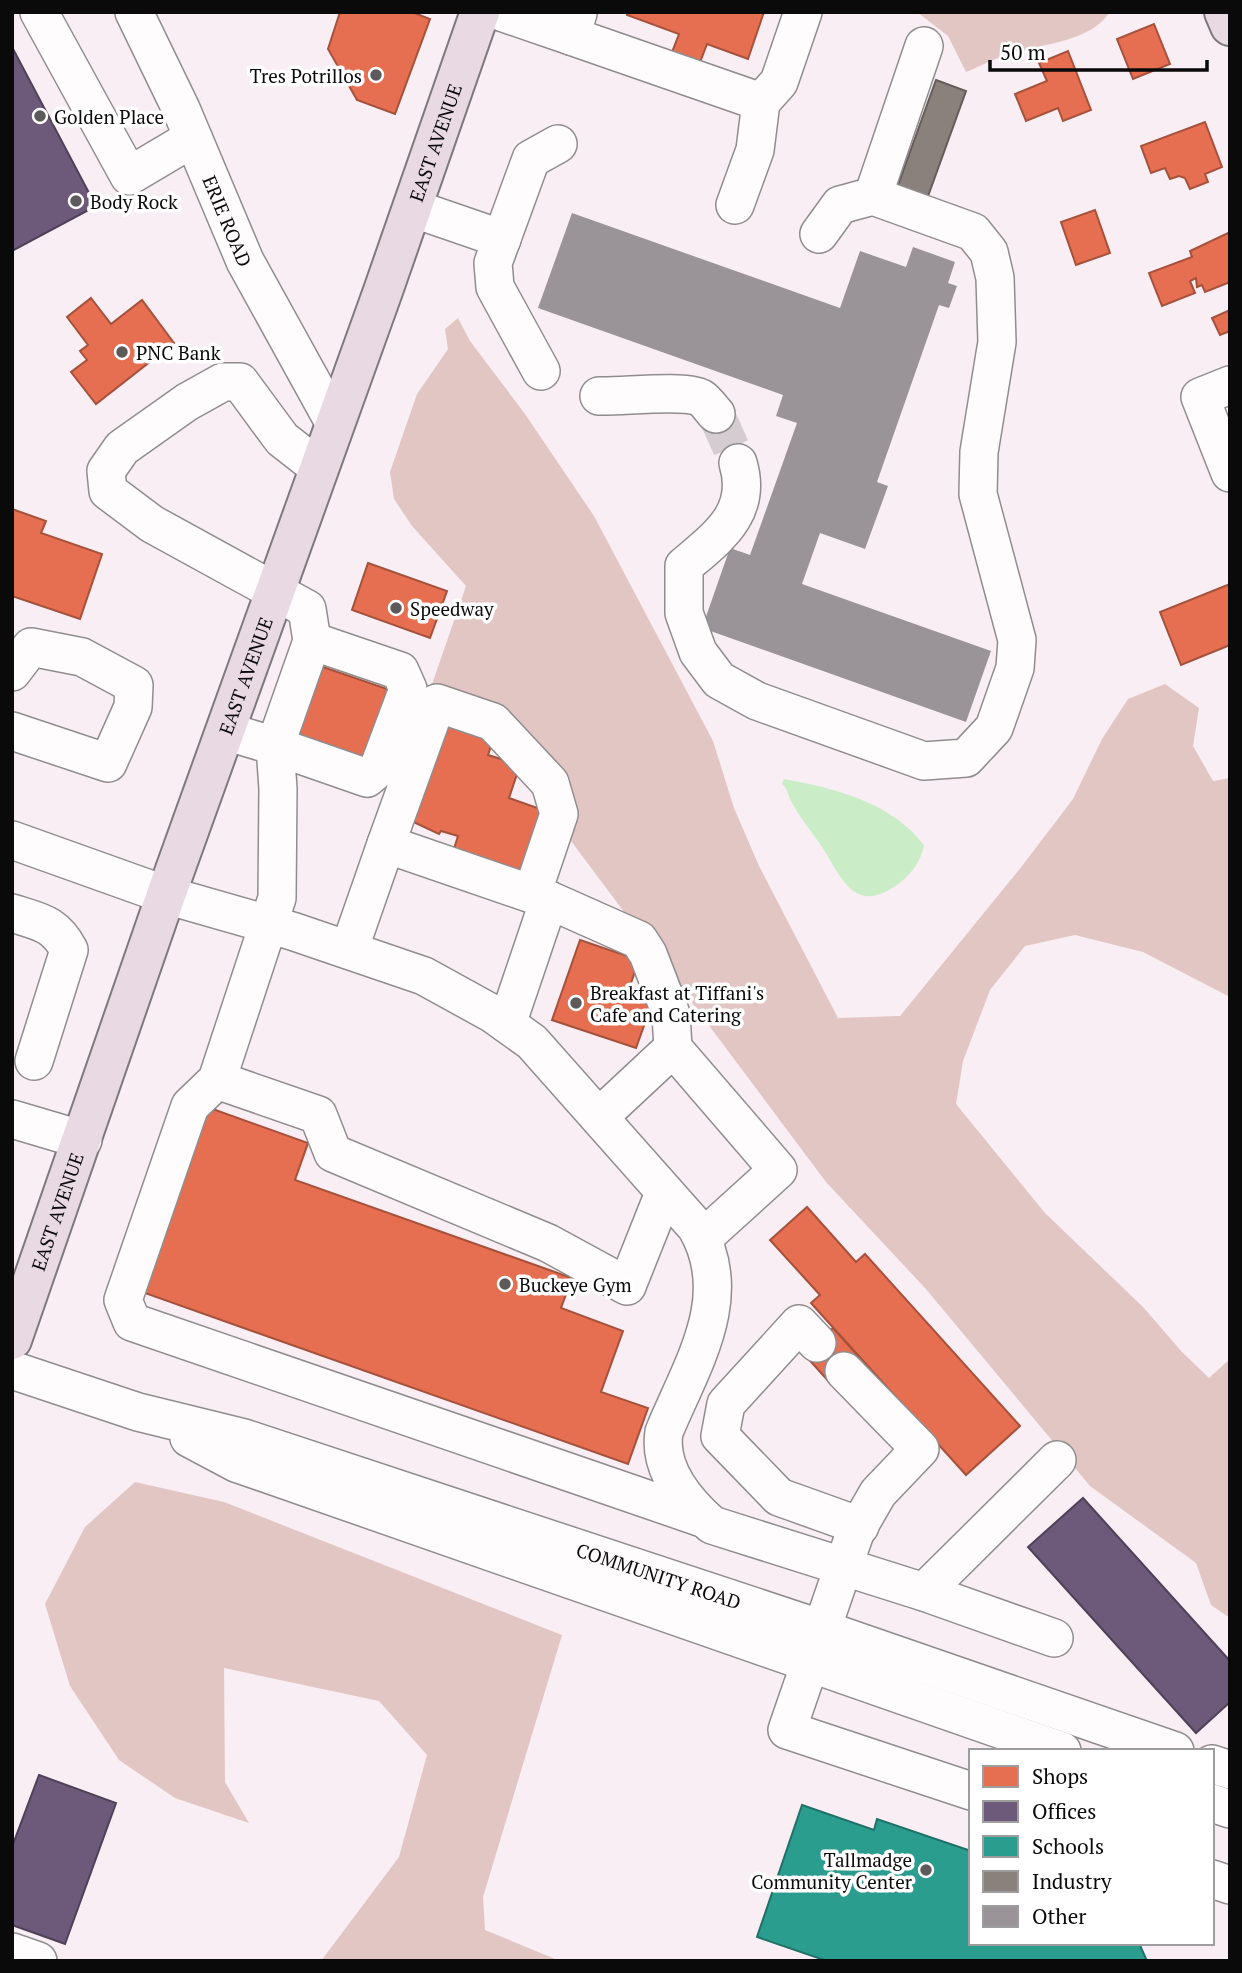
<svg xmlns="http://www.w3.org/2000/svg" width="1242" height="1973" viewBox="0 0 1242 1973" font-family="'PT Serif',serif">
  <style>
    .forest { fill: #e2c6c3 }
    .water { fill: #caedc8 }
    .shops { fill: #e76f51; stroke: #a5513c; stroke-width: 2 }
    .offices { fill: #6d597a; stroke: #4f4158; stroke-width: 2 }
    .schools { fill: #2a9d8f; stroke: #207167; stroke-width: 2 }
    .industry { fill: #8a817c; stroke: #645d5a; stroke-width: 2 }
    .building { fill: #9a9498 }
    .lines { fill: none; stroke-linecap: round; stroke-linejoin: round }
    .minor-tunnel { stroke: #d4ccd0; stroke-width: 37; stroke-dasharray: 37 18; stroke-linecap: butt }
    .minor-casing { stroke: #918d8f; stroke-width: 40 }
    .major-casing { stroke: #7e7a7c; stroke-width: 42 }
    .minor { stroke: #fefcfd; stroke-width: 37 }
    .major { stroke: #e9d9e2; stroke-width: 38 }
    .poi-dot { fill: #5d5a5c; stroke: #fff; stroke-width: 2.5 }
    .labels { text-anchor: middle; dominant-baseline: central; stroke-width: 7; stroke-linejoin: round; paint-order: stroke }
    .poi-label { font-size: 19px; fill: #0a0a0a; stroke: #fff; text-anchor: start }
    .street-label { font-size: 19px; fill: #0a0a0a; stroke: #fff }
  </style>
  <rect width="100%" height="100%" fill="#f8eef3"/>
  <g class="forest">
    <path d="M917,12h193c-22,32 -70,31 -104,43 -13,4 -27,12 -40,17l-18,-36z"/>
    <path d="M458,318l12,23 55,73 69,102 119,225 21,67 25,58 79,152 62,-2 122,-150 51,-67 29,-60 26,-40 37,-15 34,24 -6,38 20,35 17,-3v219l-87,-45 -68,-17 -50,11 -35,44 -27,71 -7,43 89,109 98,94 39,45 27,26 21,-19v259l-19,-13 -15,-42 -106,-77 -165,-198 -99,-106 -255,-341 -12,-51 -129,-100 36,-104 -54,-60 -18,-27 -4,-27 27,-78 31,-45 -3,-20z"/>
    <path d="M135,1482l89,20 338,133 -79,262 2,33 75,31h-239l78,-104 28,-102 -48,-54 -155,-33 1,114 24,41 -74,-25 -56,-38 -49,-74 -25,-82 40,-77z"/>
  </g>
  <path class="water" d="M784,779c50,9 107,23 140,66 -3,18 -15,32 -30,42 -41,27 -53,-11 -72,-40 -10,-15 -21,-28 -30,-44 -4,-7 -4,-14 -10,-19z"/>
  <g class="shops">
    <path d="M340,12h72l18,7 -35,95 -38,-14 -29,-51z"/>
    <path d="M628,12h136l-16,47 -41,-15 -8,21 -28,-10 8,-21 -52,-19z"/>
    <path d="M1154,24l16,40 -37,15 -16,-40z"/>
    <path d="M1068,51l23,59 -28,11 -5,-13 -32,13 -11,-27 32,-13 -8,-18z"/>
    <path d="M1205,122l17,45 -17,7 3,8 -18,7 -5,-11 -6,-2 -9,3 -5,-11 -14,5 -10,-27z"/>
    <path d="M1095,210l15,43 -34,12 -15,-43z"/>
    <path d="M1230,232v50l-25,10 -3,-7 -5,2 -1,-9 -6,3 5,12 -33,13 -13,-33 43,-16 -2,-6z"/>
    <path d="M91,298l20,26 31,-24 32,43 -78,61 -25,-32 16,-12 -7,-9 8,-6 -21,-28z"/>
    <path d="M1230,310v21l-10,4 -8,-17z"/>
    <path d="M12,509l34,12 -5,12 61,21 -22,65 -68,-23z"/>
    <path d="M368,563l79,28 -17,47 -78,-28z"/>
    <path d="M1230,584v61l-49,20 -21,-53z"/>
    <path d="M320,666l76,26 -24,69 -76,-26z"/>
    <path d="M447,723l46,17 -5,15 32,10 -11,33 37,13 -24,68 -70,-24 6,-19 -17,-5 -2,3 -32,-15z"/>
    <path d="M580,940l59,20 -9,26 25,9 -19,53 -84,-28z"/>
    <path d="M207,1107l101,36 -13,37 277,98 -11,30 62,23 -22,61 47,16 -20,56 -486,-172z"/>
    <path d="M807,1207l49,55 9,-8 155,172 -54,49 -155,-172 9,-8 -50,-55z"/>
    <path d="M833,1328l26,29 -28,27 -27,-30z"/>
  </g>
  <g class="offices">
    <path d="M12,47l84,159 -82,44 -2,-4z"/>
    <path d="M1083,1498l147,163v41l-34,31 -168,-186z"/>
    <path d="M39,1775l77,28 -51,141 -53,-19v-78z"/>
  </g>
  <path class="schools" d="M802,1805l72,25 3,-11 94,32v92h168l8,18h-320l-70,-24z"/>
  <path class="industry" d="M936,80l30,11 -39,108 -30,-11z"/>
  <path class="building" d="M572,213l268,95 20,-57 46,16 7,-20 42,15 -7,21 9,3 -8,22 -10,-3 -62,177 11,4 -23,63 -45,-16 -18,51 189,67 -25,71 -264,-94 28,-80 20,7 47,-132 -21,-7 7,-21 -245,-87z"/>
  <g class="lines">
    <path class="minor-tunnel" d="M716,414l22,49"/>
    <defs>
      <g id="minor">
        <path d="M39,12l90,164 64,-38"/>
        <path id="s1" d="M134,12l47,97 64,152 90,163"/>
        <path d="M501,12l70,24 7,-23"/>
        <path d="M571,36l190,66 18,-20 24,-70"/>
        <path d="M735,205l20,-55 6,-48"/>
        <path d="M412,208l90,31"/>
        <path d="M819,234l21,-29 33,-9"/>
        <path d="M541,371l-46,-84 -2,-24 38,-104 27,-15"/>
        <path d="M1230,385l-30,12 30,76"/>
        <path d="M599,396c23,1 85,-7 102,2 5,3 11,12 15,16"/>
        <path d="M738,463c15,50 -20,74 -54,103v47l14,39 21,28 38,21 167,60 42,-3 28,-30 21,-60 2,-28 -39,-146 1,-42 18,-110 -2,-64 -6,-26 -16,-20 -100,-36 51,-150"/>
        <path d="M312,641l88,30 8,18 -30,80 -11,9 -92,-32 3,43 -1,109 -60,182 -27,26 -67,194 9,22 573,197"/>
        <path d="M12,672l19,-25 51,10 52,28 -1,22 -25,56 -96,-32"/>
        <path d="M225,731l50,15 37,-105 -5,-32 -155,-85 -44,-33 -2,-20 16,-23 65,-46 36,-20h17l42,57 37,29"/>
        <path d="M12,840l154,55 126,36 132,45 69,38 39,28 164,185c41,70 -4,137 -32,205 -6,37 22,70 48,93l212,67 130,46"/>
        <path d="M386,844l51,-141 56,19 57,61 9,31 -27,80"/>
        <path d="M549,900l90,40 9,14 23,60 2,34"/>
        <path d="M12,913c28,9 43,10 57,37l-35,111"/>
        <path d="M349,950l37,-106 163,56 -42,124"/>
        <path d="M217,1080l101,35 15,38 215,90 79,43 37,-93"/>
        <path d="M599,1117l74,-69 105,122 -75,68"/>
        <path d="M12,1119l71,21"/>
        <path d="M817,1343l-18,-19 -73,80 -6,32 59,61 81,29"/>
        <path id="s2" d="M12,1370l126,42 106,26 578,191 353,122"/>
        <path d="M844,1371l76,78 -42,44 -23,40 -68,197 184,61"/>
        <path d="M189,1438l47,25 826,288"/>
        <path d="M924,1592l133,-132"/>
        <path d="M1212,1764l18,6"/>
        <path d="M1212,1803l18,6"/>
        <path d="M1212,1879l18,6"/>
        <path d="M12,1952l26,9"/>
      </g>
      <g id="major">
        <path d="M1224,12l6,14"/>
        <path id="s3" d="M12,1340l154,-445 217,-604 97,-279"/>
      </g>
    </defs>
    <use href="#minor" class="minor-casing"/>
    <use href="#major" class="major-casing"/>
    <use href="#minor" class="minor"/>
    <use href="#major" class="major"/>
  </g>
  <g class="poi-dot">
    <circle cx="376" cy="75" r="7"/>
    <circle cx="40" cy="116" r="7"/>
    <circle cx="76" cy="201" r="7"/>
    <circle cx="122" cy="352" r="7"/>
    <circle cx="396" cy="608" r="7"/>
    <circle cx="576" cy="1003" r="7"/>
    <circle cx="505" cy="1284" r="7"/>
    <circle cx="926" cy="1870" r="7"/>
  </g>
  <g class="labels">
    <g class="poi-label">
      <text x="362" y="75" text-anchor="end">Tres Potrillos</text>
      <text x="54" y="116">Golden Place</text>
      <text x="90" y="201">Body Rock</text>
      <text x="136" y="352">PNC Bank</text>
      <text x="410" y="608">Speedway</text>
      <text x="590" y="992">Breakfast at Tiffani's<tspan x="590" dy="22">Cafe and Catering</tspan></text>
      <text x="519" y="1284">Buckeye Gym</text>
      <text x="912" y="1859" text-anchor="end">Tallmadge<tspan x="912" dy="22">Community Center</tspan></text>
    </g>
    <g class="street-label">
      <text stroke="none"><textPath href="#s3" startOffset="1270">EAST AVENUE</textPath></text>
      <text stroke="none"><textPath href="#s1" startOffset="229">ERIE ROAD</textPath></text>
      <text stroke="none"><textPath href="#s3" startOffset="704">EAST AVENUE</textPath></text>
      <text stroke="none"><textPath href="#s3" startOffset="136">EAST AVENUE</textPath></text>
      <text stroke="none"><textPath href="#s2" startOffset="679">COMMUNITY ROAD</textPath></text>
    </g>
  </g>
  <rect width="1242" height="1973" fill="none" stroke="#0a0a0a" stroke-width="28"/>
  <rect x="969" y="1749" width="245" height="196" fill="#ffffff" stroke="#9d9d9d" stroke-width="2"/>
  <rect x="983" y="1766" width="35" height="21" fill="#e76f51" stroke="#9d9d9d" stroke-width="2"/>
  <text x="1032" y="1784" font-size="21" fill="#0a0a0a">Shops</text>
  <rect x="983" y="1801" width="35" height="21" fill="#6d597a" stroke="#9d9d9d" stroke-width="2"/>
  <text x="1032" y="1819" font-size="21" fill="#0a0a0a">Offices</text>
  <rect x="983" y="1836" width="35" height="21" fill="#2a9d8f" stroke="#9d9d9d" stroke-width="2"/>
  <text x="1032" y="1854" font-size="21" fill="#0a0a0a">Schools</text>
  <rect x="983" y="1871" width="35" height="21" fill="#8a817c" stroke="#9d9d9d" stroke-width="2"/>
  <text x="1032" y="1889" font-size="21" fill="#0a0a0a">Industry</text>
  <rect x="983" y="1906" width="35" height="21" fill="#9a9498" stroke="#9d9d9d" stroke-width="2"/>
  <text x="1032" y="1924" font-size="21" fill="#0a0a0a">Other</text>
  <path d="M990 60v10h217v-10" fill="none" stroke="#0a0a0a" stroke-width="3.5"/>
  <text x="1000" y="60" font-size="21" fill="#0a0a0a" stroke="#ffffff" stroke-width="5" paint-order="stroke">50 m</text>
</svg>
